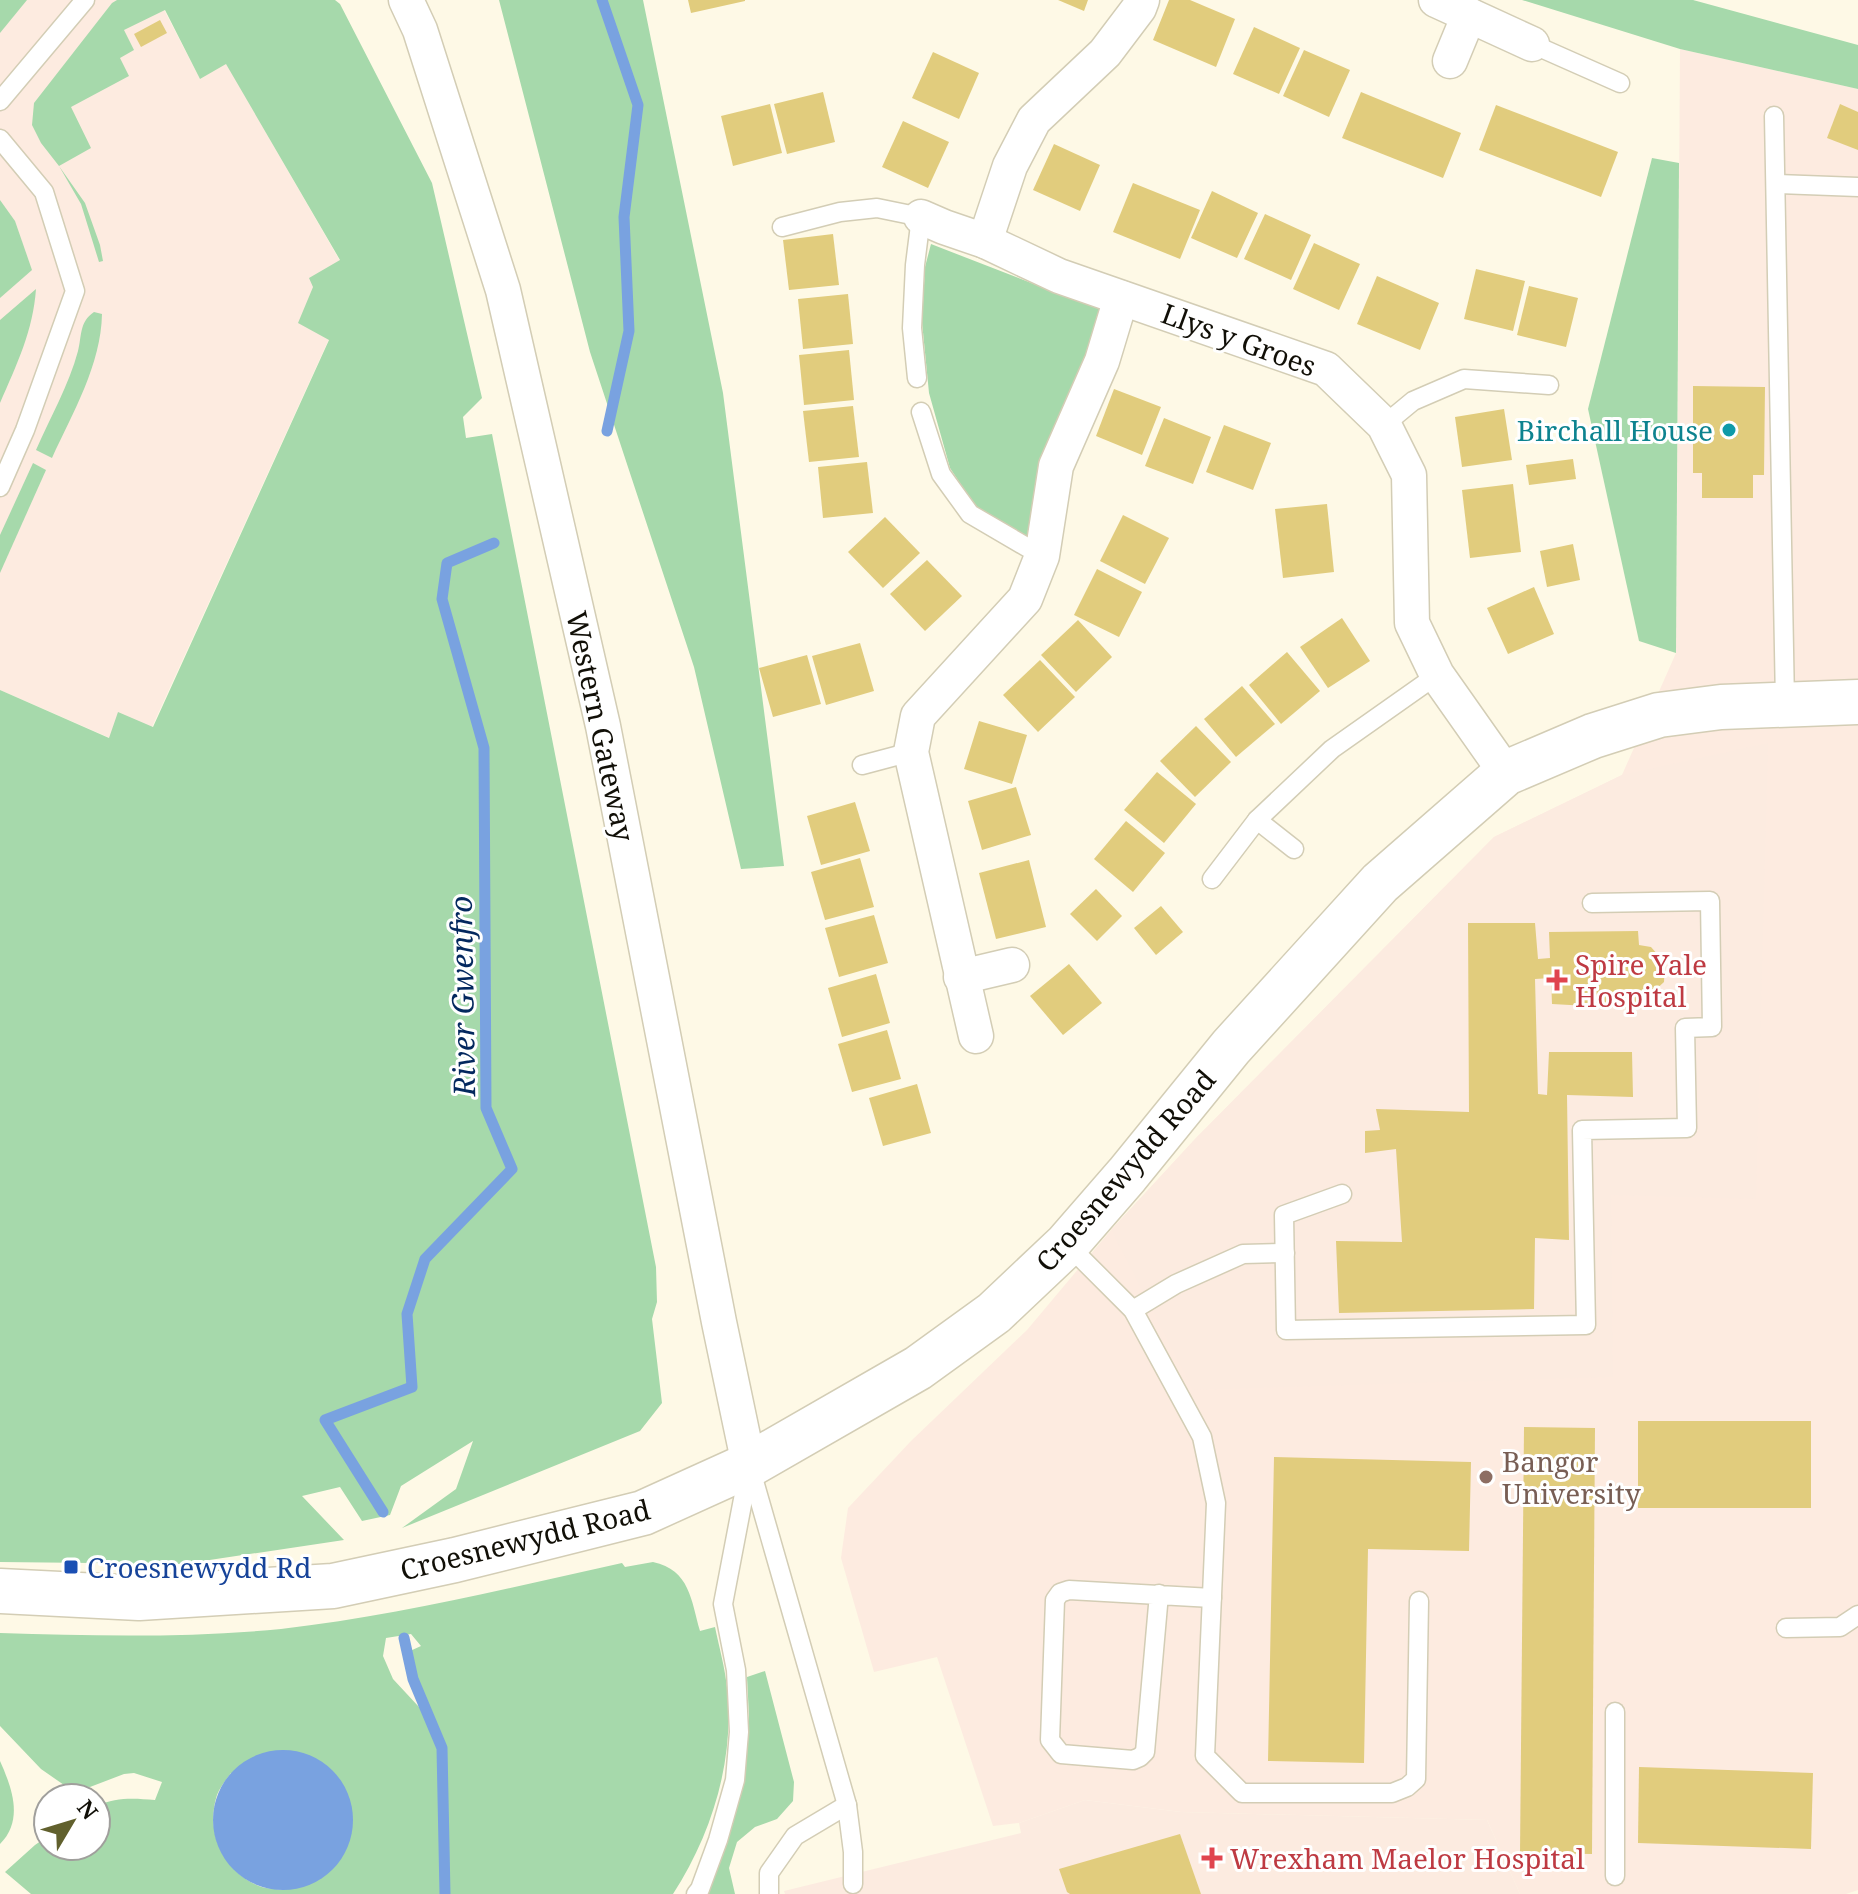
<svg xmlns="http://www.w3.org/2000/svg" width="1858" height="1894" viewBox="0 0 1858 1894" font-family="'Noto Serif',serif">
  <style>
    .commercial { fill: #fdebe0 }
    .medical { fill: #fcebe0 }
    .green { fill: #a6d9ab; fill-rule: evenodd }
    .water { fill: #79a2e0 }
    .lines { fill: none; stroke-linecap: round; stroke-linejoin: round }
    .stream { stroke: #79a2e0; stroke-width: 11 }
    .building { fill: #e1cc7d }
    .lane-casing { stroke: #d3cdb5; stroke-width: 21 }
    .street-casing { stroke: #d3cdb5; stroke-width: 37 }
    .secondary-casing { stroke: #d3cdb5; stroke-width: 47 }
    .lane { stroke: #fff; stroke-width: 18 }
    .street { stroke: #fff; stroke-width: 34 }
    .secondary { stroke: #fff; stroke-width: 44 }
    .culture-dot { fill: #0f9aa8; stroke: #fff; stroke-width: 3 }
    .health-dot { fill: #e0444e; stroke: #fff; stroke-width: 3 }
    .education-dot { fill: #8d6e63; stroke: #fff; stroke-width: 3 }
    .transit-dot { fill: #1a4fb4; stroke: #fff; stroke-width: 3 }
    .labels { text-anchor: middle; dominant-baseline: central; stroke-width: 6; stroke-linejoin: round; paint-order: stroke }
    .street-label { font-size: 28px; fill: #110f07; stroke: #fff }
    .culture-label { font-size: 28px; fill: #0d838f; stroke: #fff; text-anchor: end }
    .health-label { font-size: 28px; fill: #be3a42; stroke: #fff; text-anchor: start }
    .education-label { font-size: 28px; fill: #785e54; stroke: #fff; text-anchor: start }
    .transit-label { font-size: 28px; fill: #164399; stroke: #fff; text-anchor: start }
    .water-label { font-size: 30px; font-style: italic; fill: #03285e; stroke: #fff }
  </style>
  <rect width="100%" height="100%" fill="#fef9e6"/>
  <g class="commercial">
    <path d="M0,0h159l41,79 26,-16 114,198 -27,26 -14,35 30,17 -177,388 -42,11 -110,-48z"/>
    <path d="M1680,49l178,40v1801l-12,4h-326l-33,-74 -306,-8 -96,-12 -66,23 -26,3 -56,-169 -63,15 -33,-114 7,-50 63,-67 116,-111 84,-100 85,-92 298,-301 128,-62 54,-122z"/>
  </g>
  <g class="medical">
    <path d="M1768,743l-12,456 -145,-4 2,182 -420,13 -82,-160 85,-92 298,-301 128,-62z"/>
    <path d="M1085,1800l96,12 306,8 33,74h-735l-1,-3 237,-58 -2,-10z"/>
  </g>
  <g class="green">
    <path d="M0,0h27l-27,33z"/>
    <path d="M117,0h218l5,4 92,179 50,215 -19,19 3,21 26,-4 164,833 1,35 -5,17 10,84 -22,28 -238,97 54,-39 17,-48 -72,45 -11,29 -28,6 -22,-34 -38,9 42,44 -161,24 -183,-2v-872l109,48 9,-26 35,15 176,-387 -31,-17 15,-36 -4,-9 31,-18 -114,-196 -26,15 -35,-69 -41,20 10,20 -14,8 9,18 -58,31 20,41 -32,18 26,37 15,42 3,16 -4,1 -18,-58 -22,-38 -18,-23 -9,-18 2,-22 78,-100z"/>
    <path d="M499,0h144l80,393 61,473 -43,3 -47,-202 -104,-315z"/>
    <path d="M1522,0h171l165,45v44l-178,-40z"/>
    <path d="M1652,158l27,5 -3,490 -37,-12 -51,-232z"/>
    <path d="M0,200l15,21 17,49 -32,28z"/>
    <path d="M931,244l131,51 38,10 -7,44 -59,195 -59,-38 -25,-38 -21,-75 -7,-71 3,-55z"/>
    <path d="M36,289c-3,42 -19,75 -36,114v-83z"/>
    <path d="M94,312l8,2c-1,51 -29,98 -50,144l-16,-8c14,-32 33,-65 42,-99 4,-15 1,-29 16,-39z"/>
    <path d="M33,463l13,7 -46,103v-38z"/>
    <path d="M653,1562c37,8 38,38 47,69l15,-4c4,20 10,40 12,61 8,71 -15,146 -54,206h-642l-26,-22 30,-27 13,-9v10h48v-40c21,-9 37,-8 59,-6l7,-18 -28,-9 -10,1 -34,13 -26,-2 -23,-16 -41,-43v-93c94,3 187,5 281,-4 115,-13 228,-41 341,-66l3,4zM411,1634l10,12 -11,5 9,56 -26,-28 -10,-23 3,-18zM231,1773l53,117c-8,-1 -18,-1 -25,-4 -36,-15 -54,-54 -42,-91 3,-8 9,-15 14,-22z"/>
    <path d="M765,1671l29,111 -1,19 -16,18 -22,8 -18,15 -8,26 6,26h-29l39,-118 4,-60 -2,-39z"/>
    <path d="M0,1761c12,27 24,59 0,83z"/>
  </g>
  <circle class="water" cx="283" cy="1820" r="70"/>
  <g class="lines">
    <g class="stream">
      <path d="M602,0l36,105 -14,112 5,114 -22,100"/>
      <path d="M383,1512l-58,-92 87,-33 -5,-73 18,-55 87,-90 -26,-61 -2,-360 -42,-149 5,-36 47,-20"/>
      <path d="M404,1638l9,41 29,69 3,146"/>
    </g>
  </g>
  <g class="building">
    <path d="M688,0h57v1l-54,12z"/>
    <path d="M1058,0h30l-4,11z"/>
    <path d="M1169,0h21l45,19 -19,48 -63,-27z"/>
    <path d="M160,20l7,13 -26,14 -7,-13z"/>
    <path d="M1254,27l46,21 -21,46 -46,-20z"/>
    <path d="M1304,50l46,20 -21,47 -46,-21z"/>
    <path d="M933,52l46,21 -20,46 -47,-21z"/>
    <path d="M823,92l12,50 -48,12 -13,-50z"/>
    <path d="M1361,92l100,41 -18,45 -101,-40z"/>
    <path d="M770,104l12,49 -49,13 -12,-50z"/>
    <path d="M1840,104l18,8v38l-31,-12z"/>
    <path d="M1496,105l122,47 -17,45 -122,-47z"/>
    <path d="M903,121l46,21 -21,46 -46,-21z"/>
    <path d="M1054,144l46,21 -20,46 -47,-21z"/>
    <path d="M1133,183l67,27 -20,49 -67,-27z"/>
    <path d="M1212,191l46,22 -21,45 -46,-20z"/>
    <path d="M1265,214l46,21 -20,45 -47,-21z"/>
    <path d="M833,234l6,51 -50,5 -6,-50z"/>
    <path d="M1314,243l46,21 -21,46 -46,-21z"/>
    <path d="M1476,269l49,12 -12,50 -49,-12z"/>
    <path d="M1377,276l62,27 -19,47 -63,-26z"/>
    <path d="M1529,286l49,12 -12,49 -49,-12z"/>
    <path d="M848,294l5,50 -50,5 -5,-50z"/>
    <path d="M849,350l5,50 -50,5 -5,-50z"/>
    <path d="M1693,386l72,1 -1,88h-11v23h-51v-25h-9z"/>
    <path d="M1114,389l47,18 -19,48 -46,-19z"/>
    <path d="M853,406l6,51 -50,5 -6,-51z"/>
    <path d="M1504,409l8,51 -50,7 -7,-50z"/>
    <path d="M1164,418l47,19 -18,47 -48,-18z"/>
    <path d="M1224,425l47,18 -18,47 -47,-18z"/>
    <path d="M1573,459l3,20 -47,6 -3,-20z"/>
    <path d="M867,462l6,51 -50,5 -5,-51z"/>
    <path d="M1513,484l8,68 -51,6 -8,-68z"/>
    <path d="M1327,504l7,68 -51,6 -8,-69z"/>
    <path d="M1123,515l46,23 -24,46 -45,-23z"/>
    <path d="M885,517l35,36 -37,35 -35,-36z"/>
    <path d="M1573,544l7,36 -33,7 -7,-36z"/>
    <path d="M927,560l35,36 -37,35 -35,-37z"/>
    <path d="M1097,569l45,23 -23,45 -45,-22z"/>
    <path d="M1534,587l20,47 -46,20 -21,-46z"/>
    <path d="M1342,618l28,43 -42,27 -28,-41z"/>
    <path d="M1078,620l34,37 -36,35 -35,-37z"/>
    <path d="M860,643l14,48 -48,14 -14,-49z"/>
    <path d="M1287,652l33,39 -39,33 -32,-39z"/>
    <path d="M807,655l14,49 -48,13 -14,-49z"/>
    <path d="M1040,660l35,37 -37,35 -35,-37z"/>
    <path d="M1242,686l33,38 -39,33 -32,-38z"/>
    <path d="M979,721l48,14 -15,49 -48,-15z"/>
    <path d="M1196,726l35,36 -36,35 -35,-36z"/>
    <path d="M1157,772l39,32 -32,39 -40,-33z"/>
    <path d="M1016,787l15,48 -49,15 -14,-49z"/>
    <path d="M855,802l15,49 -49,14 -14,-49z"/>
    <path d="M1126,821l39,32 -32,39 -39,-33z"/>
    <path d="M860,858l14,49 -49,13 -14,-48z"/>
    <path d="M1029,860l17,67 -50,12 -17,-66z"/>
    <path d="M1096,889l26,27 -25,25 -27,-27z"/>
    <path d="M1161,906l22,26 -27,23 -22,-27z"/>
    <path d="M874,915l14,48 -49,14 -14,-49z"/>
    <path d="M1468,923h67l3,36 12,-1 -1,-26 89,-1 1,14 12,2 14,16 -1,19 -13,12h-10l1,15 -90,-5 -1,-26 -16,1 3,115 9,1 2,-43h83l1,45 -66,-2 2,145 -34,-2 -1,71 -195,4 -3,-72 66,1 -6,-93 -31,4v-22l15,-1 -4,-21 93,3z"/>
    <path d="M1069,964l33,39 -39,32 -33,-39z"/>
    <path d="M876,974l14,49 -48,14 -14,-49z"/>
    <path d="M887,1030l14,49 -49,13 -14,-48z"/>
    <path d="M917,1084l14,49 -48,13 -14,-48z"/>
    <rect x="1638" y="1421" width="173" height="87"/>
    <path d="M1524,1427l71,1 -3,426 -72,-1z"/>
    <path d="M1274,1457l197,5 -2,89 -101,-2 -4,214 -96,-2z"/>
    <path d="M1639,1767l174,6 -2,76 -173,-6z"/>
    <path d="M1180,1834l21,60h-131l-3,-2 -8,-23z"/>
  </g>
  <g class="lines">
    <defs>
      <g id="lane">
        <path d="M1532,44l88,39"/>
        <path d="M0,101l85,-101"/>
        <path d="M1774,116l11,587"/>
        <path d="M0,139l44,53 31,99 -50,139 -25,57"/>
        <path d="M1776,184l82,3"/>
        <path d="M782,227l58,-15 37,-4 44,9 -6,48 -3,63 5,50"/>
        <path d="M921,412l20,62 29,40 72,42"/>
        <path d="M1384,425l29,-24 51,-22 85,6"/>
        <path d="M862,765l49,-13"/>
        <path d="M1257,820l37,29"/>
        <path d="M1212,879l45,-59 75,-71 105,-74"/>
        <path d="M1342,1194l-58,21 2,115 300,-5 -4,-195 105,-2 -2,-100 27,-1 -2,-126 -118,2"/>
        <path d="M1067,1244l66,66 69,127 14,66 -11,253 37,37h150l15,-6 9,-8 3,-178"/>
        <path d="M1133,1310l43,-26 67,-30 42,-1"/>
        <path d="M750,1467l97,338 6,47v32"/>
        <path d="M1159,1594l-14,158 -5,5 -7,3 -72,-6 -11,-14 5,-140 5,-7 9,-3 143,8"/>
        <path d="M1786,1628l54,-1 18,-12"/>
        <path d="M1615,1712v164"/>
        <path d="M696,1894l4,-5 18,-49 17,-60 4,-48 -3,-62 -13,-66 26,-136"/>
        <path d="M769,1894v-21l26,-37 52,-31"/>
      </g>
      <g id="street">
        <path d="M406,0l14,30 83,260 100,436 116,596 30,143"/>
        <path d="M1436,0l96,44"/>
        <path d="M1450,61l19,-46"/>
        <path d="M921,217l23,10 41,14 74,35 267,93 58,56 25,50 3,148 25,52 69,98"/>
        <path d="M985,241l25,-75 24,-46 71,-67 34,-45 3,-8"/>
        <path d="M961,977l51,-12"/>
        <path d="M976,1036l-65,-284 7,-36 107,-117 17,-43 14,-90 46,-105 19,-63"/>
      </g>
      <path id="secondary" d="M0,1591l139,7 194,-12 122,-26 188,-47 106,-48 169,-97 76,-55 73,-69 60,-69 104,-128 149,-164 126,-110 87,-37 66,-21 62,-8 137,-5"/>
    </defs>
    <use href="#lane" class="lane-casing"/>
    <use href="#street" class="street-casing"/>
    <use href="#secondary" class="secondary-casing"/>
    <use href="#lane" class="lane"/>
    <use href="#street" class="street"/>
    <use href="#secondary" class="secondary"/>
  </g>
  <circle class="culture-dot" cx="1729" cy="430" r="8"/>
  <g class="health-dot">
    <path d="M1553 968h8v8h8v8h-8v8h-8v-8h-8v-8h8z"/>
    <path d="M1208 1846h8v8h8v8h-8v8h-8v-8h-8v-8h8z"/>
  </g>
  <circle class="education-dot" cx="1486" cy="1477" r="8"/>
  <rect class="transit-dot" x="63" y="1559" width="16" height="16" rx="4"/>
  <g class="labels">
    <g class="street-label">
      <text transform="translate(1239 339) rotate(20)">Llys y Groes</text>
      <text transform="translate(601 726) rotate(78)">Western Gateway</text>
      <text transform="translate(1125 1170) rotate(-49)">Croesnewydd Road</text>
      <text transform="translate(525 1539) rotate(-14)">Croesnewydd Road</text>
    </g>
    <g class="culture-label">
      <text x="1713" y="430">Birchall House</text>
    </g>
    <g class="health-label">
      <text x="1575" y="964">Spire Yale<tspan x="1575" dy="32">Hospital</tspan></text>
      <text x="1230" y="1858">Wrexham Maelor Hospital</text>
    </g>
    <g class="education-label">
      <text x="1502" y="1461">Bangor<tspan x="1502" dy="32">University</tspan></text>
    </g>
    <g class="transit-label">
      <text x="87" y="1567">Croesnewydd Rd</text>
    </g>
    <g class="water-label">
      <text transform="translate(462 996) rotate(-91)">River Gwenfro</text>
    </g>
  </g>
  <g transform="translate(72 1822) rotate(52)"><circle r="38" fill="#ffffff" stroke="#a09f9c" stroke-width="2"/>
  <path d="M0-6L14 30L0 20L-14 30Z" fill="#61602d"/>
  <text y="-12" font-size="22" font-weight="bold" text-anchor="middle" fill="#110f07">N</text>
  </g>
</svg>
